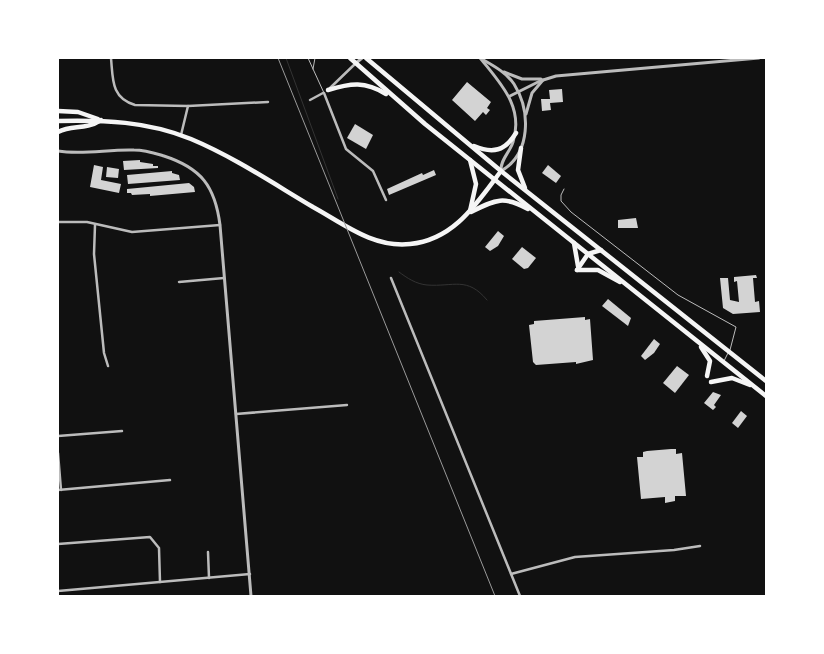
<svg xmlns="http://www.w3.org/2000/svg" width="824" height="654" viewBox="0 0 824 654" font-family="Raleway,sans-serif">
  <style>
    .lines { fill: none; stroke-linecap: round; stroke-linejoin: round }
    .stream { stroke: #333; stroke-width: 1 }
    .building { fill: #d3d3d3 }
    .service { stroke: #bcbcbc; stroke-width: 1 }
    .minor { stroke: #bcbcbc; stroke-width: 2.5 }
    .tertiary { stroke: #bcbcbc; stroke-width: 3 }
    .primary { stroke: #f5f5f5; stroke-width: 4.5 }
    .rail { stroke: #9a9a9a; stroke-width: 1 }
  </style>
  <rect width="100%" height="100%" fill="#111"/>
  <g class="lines">
    <g class="stream">
      <path d="M286,58l52,141"/>
      <path d="M399,272c8,6 17,12 28,13 27,2 40,-9 60,15"/>
    </g>
  </g>
  <g class="building">
    <path d="M467,82l24,20 -4,6 3,2 -4,5 -3,-3 -8,9 -23,-21z"/>
    <path d="M562,89l1,13 -13,1 1,7 -9,1 -1,-12h9l-1,-9z"/>
    <path d="M355,124l18,11 -7,14 -19,-11z"/>
    <path d="M140,160v2l13,2v2h5v2l-34,2 -1,-9z"/>
    <path d="M94,165l9,2 -2,13 20,4 -2,9 -29,-6z"/>
    <path d="M548,165l13,11 -5,7 -14,-10z"/>
    <path d="M107,167l12,2 -1,9 -12,-1z"/>
    <path d="M434,170l2,5 -47,20 -2,-6 35,-16 1,2z"/>
    <path d="M172,171v2l7,2 1,5 -52,4 -1,-9z"/>
    <path d="M189,183l5,4 1,5 -45,4v-2l-18,1 -1,-2h-4v-4z"/>
    <path d="M636,218l2,10h-20v-8z"/>
    <path d="M498,231l6,5 -6,10 -8,5 -5,-4z"/>
    <path d="M522,247l14,11 -8,10 -4,1 -12,-10z"/>
    <path d="M756,275l1,3h-4l2,24 4,-1 1,11 -27,2 -10,-6 -3,-30h8l2,22 9,2 -2,-21 -3,1v-5z"/>
    <path d="M608,299l23,19 -3,8 -26,-20z"/>
    <path d="M585,317v3l5,-1 3,41 -17,4v-2l-40,3 -3,-3 -4,-37 5,-1v-3z"/>
    <path d="M654,339l6,5 -6,9 -9,7 -4,-4z"/>
    <path d="M677,366l12,9 -14,18 -12,-10z"/>
    <path d="M713,392l8,3 -7,10 2,2 -3,3 -9,-7z"/>
    <path d="M741,411l6,5 -9,12 -6,-5z"/>
    <path d="M671,449h5v5l6,-1 4,43h-11v5l-10,2v-6l-24,2 -4,-42h6v-5l4,-1z"/>
  </g>
  <g class="lines">
    <g class="service">
      <path d="M308,58l16,35"/>
      <path d="M313,69l2,-11"/>
      <path d="M564,189l-3,6v6l10,11 107,83 58,32 -6,23"/>
      <path d="M724,361l4,-8"/>
    </g>
    <g class="minor">
      <path d="M111,58c2,21 0,40 24,47l53,1 80,-4"/>
      <path d="M330,88l26,-25"/>
      <path d="M324,93l22,56 27,22 13,29"/>
      <path d="M310,100l13,-7"/>
      <path d="M181,135l7,-29"/>
      <path d="M58,222h29l45,10 88,-7"/>
      <path d="M95,225l-1,29 10,99 4,13"/>
      <path d="M391,278l129,318"/>
      <path d="M179,282l45,-4"/>
      <path d="M236,414l111,-9"/>
      <path d="M58,436l64,-5"/>
      <path d="M58,453l3,37"/>
      <path d="M58,490l112,-10"/>
      <path d="M58,544l92,-7 9,11 1,34"/>
      <path d="M208,552l1,26"/>
      <path d="M511,574l64,-17 99,-7 26,-4"/>
      <path d="M58,591l192,-17"/>
    </g>
    <g class="tertiary">
      <path d="M480,58c12,7 26,14 34,26 17,27 17,70 -13,87"/>
      <path d="M481,59c20,25 43,48 32,83 -3,10 -13,18 -12,29"/>
      <path d="M356,63l6,-5"/>
      <path d="M504,72l18,7h19"/>
      <path d="M510,96l30,-15 16,-5 203,-18"/>
      <path d="M526,114l6,-21 11,-13"/>
      <path d="M58,151c25,4 51,-2 76,-1 11,0 20,3 30,6 37,12 51,30 56,69l31,371"/>
    </g>
    <g class="primary">
      <path d="M350,58l75,66 341,272"/>
      <path d="M366,58l135,113 265,210"/>
      <path d="M328,90c23,-7 37,-9 58,4"/>
      <path d="M58,111l20,1 20,7"/>
      <path d="M58,121c46,-1 89,0 133,18 43,18 83,45 122,68 31,17 60,41 97,37 44,-4 67,-41 91,-73"/>
      <path d="M58,132c15,-8 26,-1 43,-12"/>
      <path d="M474,146c19,8 31,5 42,-13"/>
      <path d="M521,148l-3,22 7,18"/>
      <path d="M470,211l6,-27 -6,-24"/>
      <path d="M471,212c24,-12 32,-17 57,-3"/>
      <path d="M574,243l4,23"/>
      <path d="M577,270h21l22,12"/>
      <path d="M577,270l11,-16 13,-4"/>
      <path d="M701,347l9,14 -3,15"/>
      <path d="M711,382l21,-4 18,7"/>
    </g>
    <path class="rail" d="M278,58l217,538"/>
  </g>
  <rect width="824" height="654" fill="none" stroke="#ffffff" stroke-width="118"/>
</svg>
